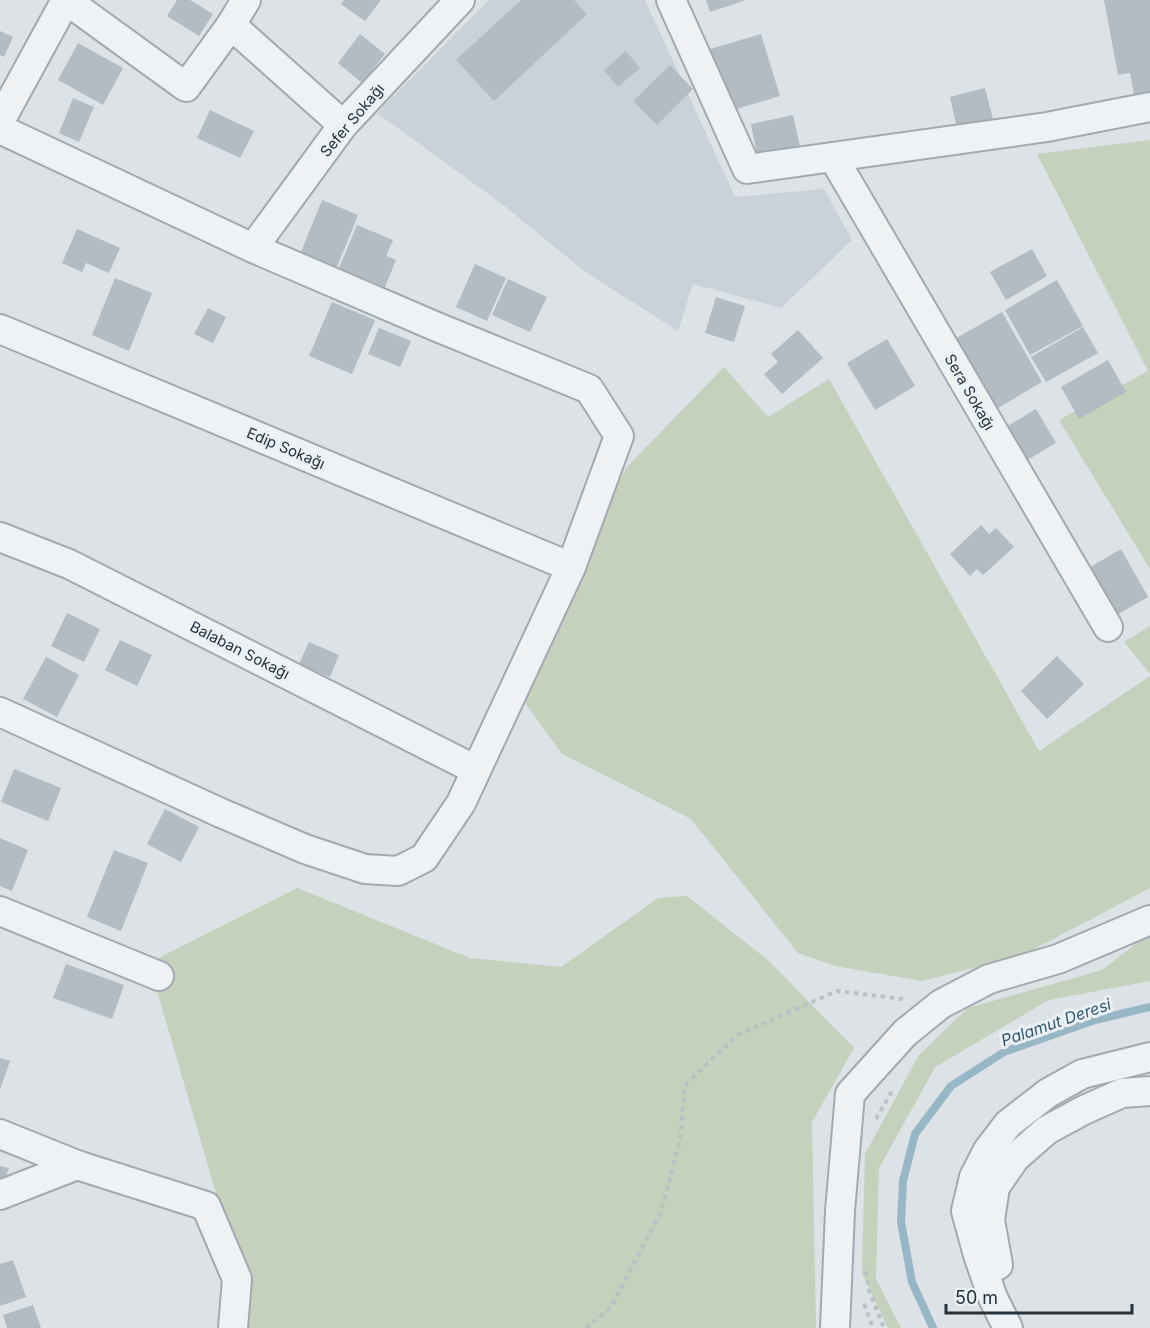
<svg xmlns="http://www.w3.org/2000/svg" width="1150" height="1328" viewBox="0 0 1150 1328" font-family="Inter,sans-serif">
  <style>
    .built { fill: #cad1d8 }
    .green { fill: #c5d0bd }
    .lines { fill: none; stroke-linecap: round; stroke-linejoin: round }
    .stream { stroke: #97b7c6; stroke-width: 8 }
    .building { fill: #b3bcc2 }
    .minor-casing { stroke: #a2aab0; stroke-width: 32 }
    .path { stroke: #bac0c4; stroke-width: 4; stroke-dasharray: 4.5 4.5; stroke-linecap: butt }
    .minor { stroke: #eef2f4; stroke-width: 28 }
    .labels { text-anchor: middle; dominant-baseline: central; stroke-width: 6; stroke-linejoin: round; paint-order: stroke }
    .street-label { font-size: 15px; fill: #26323c; stroke: #ebf0f4 }
    .water-label { font-size: 16px; font-style: italic; fill: #31586e; stroke: #ebf0f4 }
  </style>
  <rect width="100%" height="100%" fill="#dce2e6"/>
  <path class="built" d="M489,0h156l90,197 89,-8 28,51 -71,68 -88,-24 -15,47 -94,-60 -82,-67 -125,-91z"/>
  <g class="green">
    <path d="M1150,140v429l-91,-149 89,-49 -111,-217z"/>
    <path d="M724,367l44,50 61,-38 210,372 111,-75v212l-129,68 -99,25 -87,-15 -37,-13 -107,-134 -129,-65 -51,-71 115,-215z"/>
    <path d="M1150,626v48l-26,-32z"/>
    <path d="M297,888l173,70 91,9 97,-69 29,-2 82,65 85,87 -42,74 4,206h-567l-32,-131 -68,-234z"/>
    <path d="M1150,933v48l-101,19 -114,67 -56,101 -3,111 25,49h-13l-26,-55 3,-119 54,-99 49,-47 134,-38z"/>
  </g>
  <g class="lines">
    <path class="stream" d="M933,1328l-21,-46 -11,-60 2,-41 12,-47 36,-48 53,-34 91,-32 55,-13"/>
  </g>
  <g class="building">
    <path d="M177,0h13l23,14 -14,22 -32,-20z"/>
    <path d="M344,0h37l-16,21 -24,-17z"/>
    <path d="M521,0h53l13,14 -93,87 -38,-41z"/>
    <path d="M706,0h40l-36,12z"/>
    <path d="M1104,0h46v97l-15,2 -5,-26 -12,2z"/>
    <path d="M0,31l13,6 -9,20 -4,-2z"/>
    <path d="M360,34l25,20 -23,29 -24,-20z"/>
    <path d="M761,34l19,62 -50,15 -20,-62z"/>
    <path d="M78,43l45,25 -20,37 -45,-25z"/>
    <path d="M626,51l14,17 -22,19 -14,-17z"/>
    <path d="M670,65l23,24 -36,36 -24,-24z"/>
    <path d="M985,88l10,39 -36,9 -9,-39z"/>
    <path d="M73,98l21,9 -15,35 -20,-9z"/>
    <path d="M210,110l44,21 -14,27 -43,-20z"/>
    <path d="M793,115l8,36 -43,9 -7,-36z"/>
    <path d="M322,200l36,15 -21,52 -36,-15z"/>
    <path d="M357,225l36,15 -7,16 10,4 -11,27 -46,-19z"/>
    <path d="M77,229l43,19 -11,25 -23,-10 -4,9 -20,-9z"/>
    <path d="M1032,249l15,27 -41,24 -16,-28z"/>
    <path d="M475,264l31,14 -19,43 -31,-14z"/>
    <path d="M115,278l37,15 -23,58 -37,-16z"/>
    <path d="M508,279l39,18 -17,35 -38,-17z"/>
    <path d="M1057,280l26,46 -53,29 -25,-45z"/>
    <path d="M716,297l29,9 -11,36 -29,-9z"/>
    <path d="M332,302l43,18 -23,54 -43,-18z"/>
    <path d="M208,308l18,9 -13,26 -19,-9z"/>
    <path d="M1002,312l40,70 -56,33 -40,-71z"/>
    <path d="M1083,327l15,26 -52,29 -15,-25z"/>
    <path d="M379,328l32,13 -11,26 -32,-13z"/>
    <path d="M798,330l25,28 -41,36 -18,-20 14,-12 -7,-8z"/>
    <path d="M887,339l28,47 -40,24 -28,-47z"/>
    <path d="M1108,360l18,32 -47,27 -18,-32z"/>
    <path d="M1036,409l20,34 -37,22 -20,-34z"/>
    <path d="M981,525l8,9 7,-6 18,19 -31,28 -6,-6 -7,7 -20,-22z"/>
    <path d="M1121,549l27,48 -35,20 -26,-48z"/>
    <path d="M67,613l33,16 -16,33 -33,-16z"/>
    <path d="M120,640l32,15 -15,31 -32,-16z"/>
    <path d="M309,642l30,13 -9,22 -31,-13z"/>
    <path d="M1057,656l27,28 -37,35 -26,-28z"/>
    <path d="M46,657l33,18 -22,42 -34,-18z"/>
    <path d="M14,769l47,19 -13,33 -47,-19z"/>
    <path d="M165,809l34,18 -18,35 -34,-18z"/>
    <path d="M0,838l28,12 -16,41 -12,-5z"/>
    <path d="M114,850l34,13 -27,68 -34,-14z"/>
    <path d="M66,964l58,21 -12,34 -59,-21z"/>
    <path d="M0,1058l10,3 -10,29z"/>
    <path d="M0,1166l9,2 -5,13 -4,1z"/>
    <path d="M13,1260l13,37 -26,9v-42z"/>
    <path d="M33,1305l8,23h-34l-4,-13z"/>
  </g>
  <g class="lines">
    <defs>
      <g id="minor">
        <path d="M66,0l120,87 45,-62"/>
        <path d="M246,0l-15,25 112,100"/>
        <path d="M671,0l76,169 300,-42 103,-20"/>
        <path d="M0,121l66,-121"/>
        <path d="M0,129l253,119 184,79 152,62 30,47 -48,131 -110,236 -37,55 -26,13 -33,-2 -60,-20 -84,-36 -221,-101"/>
        <path d="M833,157l275,470"/>
        <path d="M253,248l90,-123 117,-125"/>
        <path d="M0,329l571,238"/>
        <path d="M0,537l69,27 407,206"/>
        <path d="M0,911l159,65"/>
        <path d="M0,1134l77,31 129,41 31,73 -4,49"/>
        <path d="M0,1195l77,-30"/>
        <path d="M998,1265l-8,-45 5,-33 20,-29 32,-28 37,-20 38,-17 28,-2"/>
        <path d="M835,1328l5,-117 10,-117 55,-61 36,-29 48,-25 69,-20 92,-39"/>
        <path d="M1008,1328l-15,-30 -15,-43 -12,-44 8,-34 14,-27 20,-26 40,-31 34,-19 68,-17"/>
      </g>
    </defs>
    <use href="#minor" class="minor-casing"/>
    <g class="path">
      <path d="M876,1119l17,-30"/>
      <path d="M866,1271l3,19 15,38"/>
      <path d="M864,1304l9,24"/>
      <path d="M586,1328l25,-21 50,-95 19,-72 5,-55 54,-51 98,-43 66,8"/>
    </g>
    <use href="#minor" class="minor"/>
  </g>
  <g class="labels">
    <g class="street-label">
      <text transform="translate(352 120) rotate(-50)">Sefer Sokağı</text>
      <text transform="translate(970 392) rotate(60)">Sera Sokağı</text>
      <text transform="translate(286 448) rotate(23)">Edip Sokağı</text>
      <text transform="translate(240 650) rotate(27)">Balaban Sokağı</text>
    </g>
    <g class="water-label">
      <text transform="translate(1056 1022) rotate(-19)">Palamut Deresi</text>
    </g>
  </g>
  <path d="M946 1304v9h186v-9" fill="none" stroke="#26323c" stroke-width="3"/>
  <text x="955" y="1304" font-size="18" fill="#26323c" stroke="#ebf0f4" stroke-width="4.5" paint-order="stroke">50 m</text>
</svg>
